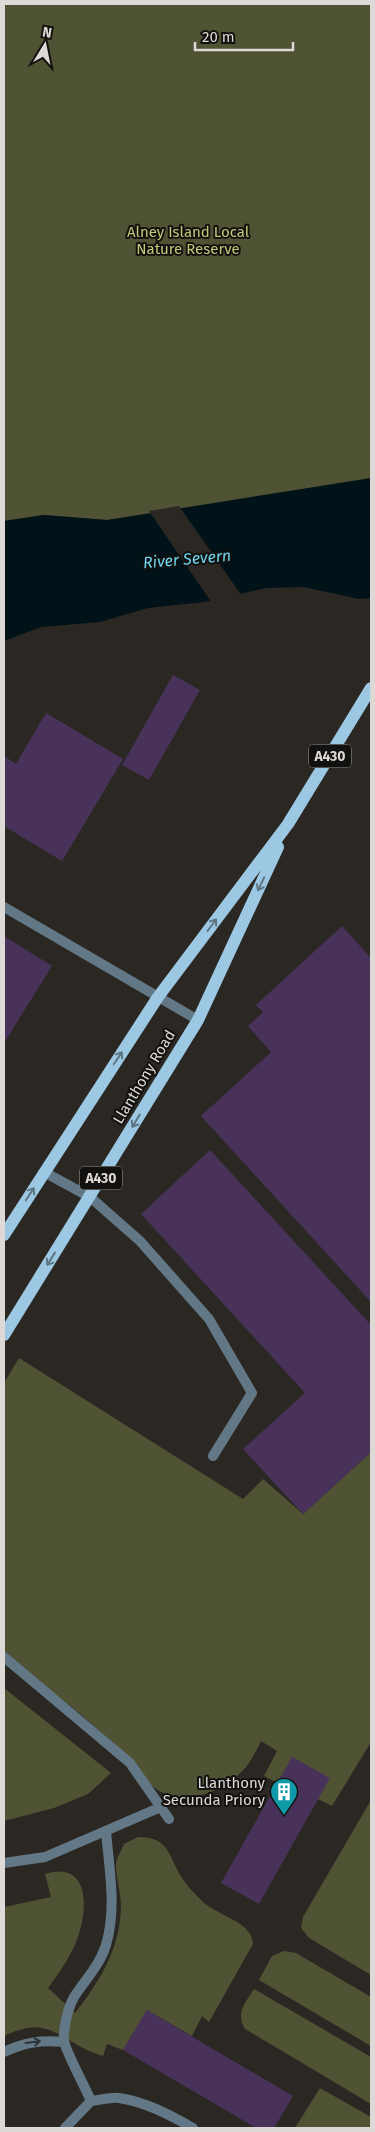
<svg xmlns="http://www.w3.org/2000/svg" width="375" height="2132" viewBox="0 0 375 2132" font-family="'Fira Sans',sans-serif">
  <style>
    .green { fill: #505234 }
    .water { fill: #011318 }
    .pier { fill: #2b2823 }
    .building { fill: #48325a }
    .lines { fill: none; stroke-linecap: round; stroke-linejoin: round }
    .service { stroke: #637886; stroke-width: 10 }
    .minor { stroke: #637886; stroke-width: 10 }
    .primary { stroke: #9cc8e4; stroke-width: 12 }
    .oneway { stroke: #5e7684 }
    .oneway2 { stroke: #2e3539 }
    .labels { text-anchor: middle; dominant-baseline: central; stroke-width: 4; stroke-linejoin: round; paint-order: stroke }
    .shield { fill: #12110f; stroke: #9f9d9a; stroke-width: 1 }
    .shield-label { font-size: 14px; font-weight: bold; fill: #dcd9d6 }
    .park-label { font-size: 15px; fill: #c3c879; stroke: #12110f }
    .street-label { font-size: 15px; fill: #dcd9d6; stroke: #12110f }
    .poi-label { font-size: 15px; fill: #dcd9d6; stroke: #12110f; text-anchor: end }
    .water-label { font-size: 16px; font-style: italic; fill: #6cd4ed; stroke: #12110f }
  </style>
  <rect width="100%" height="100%" fill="#2b2823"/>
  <g class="green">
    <path d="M4,4h367v481l-264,35 -63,-5 -40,6z"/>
    <path d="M19,1358l224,141 20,-20 40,35 68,-62v290l-39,64 -14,-7 -26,-41 -14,25 -14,-7 13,-25 -16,-10c-4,9 -9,18 -15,26 -22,26 -67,43 -95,18 -10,-9 -18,-22 -27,-32 -10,-10 -21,-19 -31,-28 -28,-25 -60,-47 -89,-71v-271z"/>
    <path d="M4,1688l107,85 -23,21 -34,14 -50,13z"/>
    <path d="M371,1800v175l-62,-37 -8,-10 2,-11z"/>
    <path d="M138,1837c32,0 30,19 44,41 5,8 13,16 20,23 15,15 50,20 51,43l-44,78 -7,-6 -10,20 -45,-26 -24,40 -16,-6 -4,12c-41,-11 -50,-44 -99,-20v-129l47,-10 -6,-23c47,-15 43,40 31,68 -7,17 -17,31 -28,46l27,25c25,-32 45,-64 46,-106 0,-14 -5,-30 -5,-42 0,-7 6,-15 8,-21z"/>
    <path d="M284,1951l12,2 75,44v49l-112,-66 13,-24z"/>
    <path d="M254,1989l117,68v47l-126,-75c-10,-16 1,-27 9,-40z"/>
    <path d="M320,2088l51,29v11h-76z"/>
  </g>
  <path class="water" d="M371,478v120l-12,1 -55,-12 -38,1 -62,14 -56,6 -48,14 -59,5 -37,14v-120l40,-6 63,5z"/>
  <path class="pier" d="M179,506l63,90 -30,7 -63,-92z"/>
  <g class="building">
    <path d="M173,675l27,15 -51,90 -27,-15z"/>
    <path d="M46,713l77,46 -61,102 -58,-35v-70l12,8z"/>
    <path d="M342,926l29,32v344l-170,-186 70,-64 -23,-26 15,-14 -7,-7z"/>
    <path d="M4,936l48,30 -48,77z"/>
    <path d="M210,1150l161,175v127l-68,62 -60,-65 62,-56 -164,-179z"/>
    <path d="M292,1757l38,21 -71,126 -38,-21z"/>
    <path d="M147,2010l146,86 -19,32h-18l-133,-78z"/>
  </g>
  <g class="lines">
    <g class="service">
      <path d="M44,1172l46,25 50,44 69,78 43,74 -39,63"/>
      <path d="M4,1657l126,106 39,56"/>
      <path d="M4,1863l41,-6 116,-50"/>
      <path d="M4,2052c22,-10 36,-12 60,-10"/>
      <path d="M91,2101c-5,-12 -25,-49 -27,-60 -1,-13 4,-33 10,-44 11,-17 26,-32 32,-52 11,-37 3,-77 0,-114"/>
      <path d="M65,2128l26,-27c9,-1 20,-4 28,-3 27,4 51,17 74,30"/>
    </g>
    <path class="minor" d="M4,907l194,113"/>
    <g class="primary">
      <path d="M4,1235l154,-238 130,-173 83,-136"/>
      <path d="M4,1335l194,-315 80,-173"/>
    </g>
  </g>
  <defs><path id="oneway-shaft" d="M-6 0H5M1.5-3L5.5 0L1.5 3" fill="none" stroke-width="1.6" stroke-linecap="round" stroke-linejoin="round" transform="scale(1.25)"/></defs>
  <g class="oneway">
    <use href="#oneway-shaft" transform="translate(261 884) rotate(115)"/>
    <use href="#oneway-shaft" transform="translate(212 925) rotate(-53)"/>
    <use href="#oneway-shaft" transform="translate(118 1058) rotate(-56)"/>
    <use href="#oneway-shaft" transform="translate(136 1121) rotate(121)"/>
    <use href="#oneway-shaft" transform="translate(30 1194) rotate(-57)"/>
    <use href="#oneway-shaft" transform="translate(51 1259) rotate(122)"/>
  </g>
  <use class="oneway2" href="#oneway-shaft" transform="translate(33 2042) rotate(-7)"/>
  <defs>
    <symbol id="building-pin" viewBox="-11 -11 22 30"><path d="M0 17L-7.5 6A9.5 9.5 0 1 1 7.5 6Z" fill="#0f9aa8" stroke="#12110f"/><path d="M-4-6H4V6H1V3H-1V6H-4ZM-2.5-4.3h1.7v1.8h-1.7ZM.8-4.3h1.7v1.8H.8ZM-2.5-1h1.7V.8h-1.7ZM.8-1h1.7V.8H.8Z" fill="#fff"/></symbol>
  </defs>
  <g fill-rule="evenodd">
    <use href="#building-pin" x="268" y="1776" width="32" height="43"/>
  </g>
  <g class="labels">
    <g class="shield">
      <rect x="309" y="744.5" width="42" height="23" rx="4"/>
      <rect x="80" y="1166.5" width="42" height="23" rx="4"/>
    </g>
    <g class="shield-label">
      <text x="330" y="756">A430</text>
      <text x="101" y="1178">A430</text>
    </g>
    <g class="park-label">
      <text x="188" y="232">Alney Island Local<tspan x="188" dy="17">Nature Reserve</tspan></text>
    </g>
    <g class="street-label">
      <text transform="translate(144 1077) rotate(-59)">Llanthony Road</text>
    </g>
    <g class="poi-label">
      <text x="265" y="1783">Llanthony<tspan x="265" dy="17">Secunda Priory</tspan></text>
    </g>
    <g class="water-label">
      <text transform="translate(187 559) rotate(-5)">River Severn</text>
    </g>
  </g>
  <rect width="375" height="2132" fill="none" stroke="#dcd9d6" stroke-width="10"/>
  <g transform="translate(45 45) rotate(10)" stroke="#12110f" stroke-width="4" paint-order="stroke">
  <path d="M0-4L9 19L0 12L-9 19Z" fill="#dcd9d6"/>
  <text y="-8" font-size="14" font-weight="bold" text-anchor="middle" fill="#dcd9d6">N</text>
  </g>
  <path d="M195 42v8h98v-8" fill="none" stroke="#dcd9d6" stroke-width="2.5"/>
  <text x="202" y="42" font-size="15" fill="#dcd9d6" stroke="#12110f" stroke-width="4" paint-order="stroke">20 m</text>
</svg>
